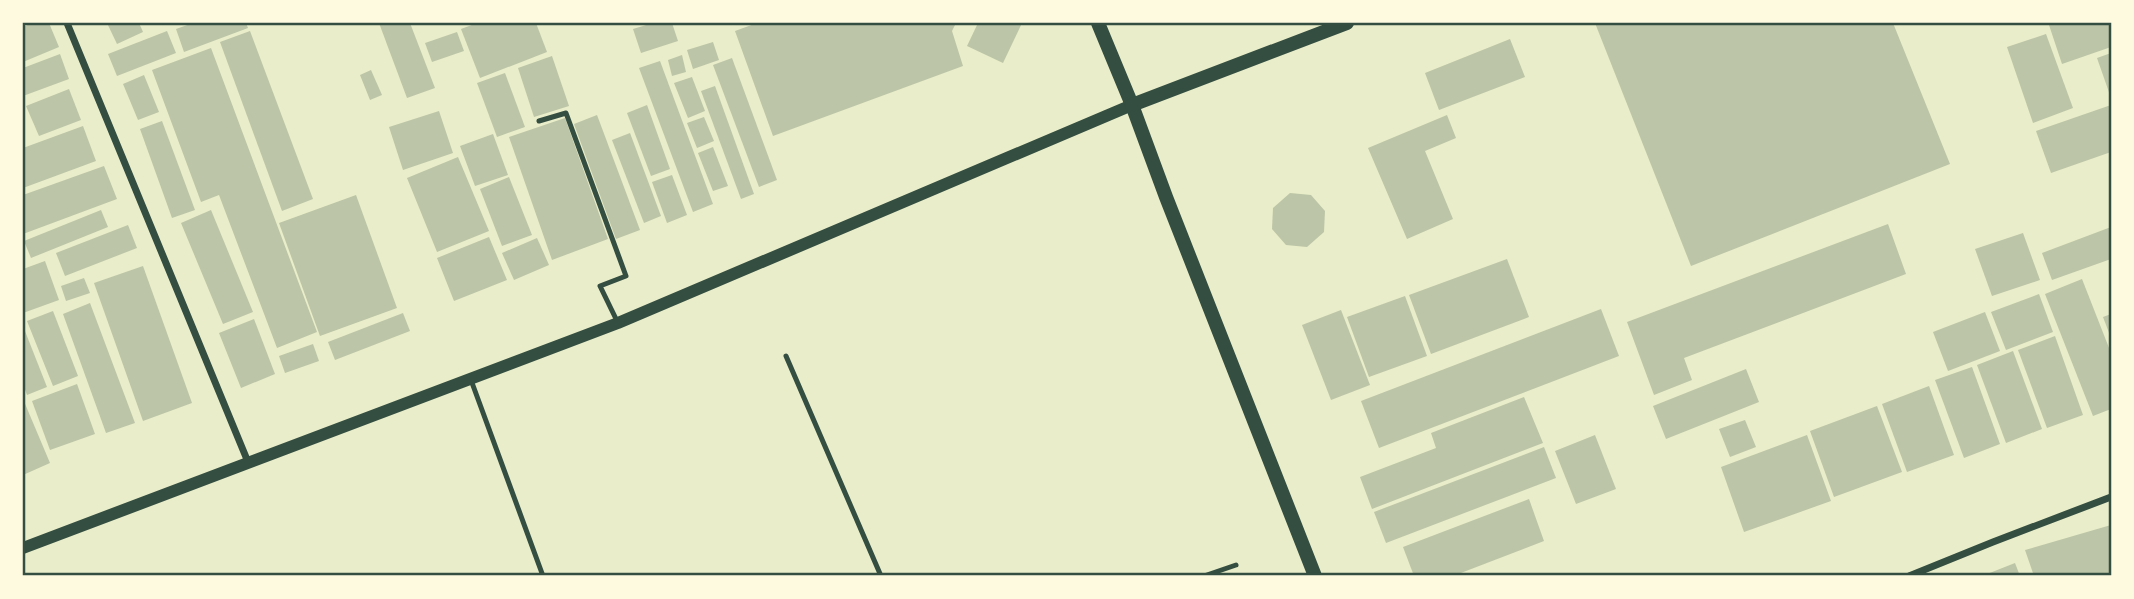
<svg xmlns="http://www.w3.org/2000/svg" width="2134" height="599" viewBox="0 0 2134 599" font-family="Roboto,sans-serif">
  <style>
    .building { fill: #bcc5a7 }
    .lines { fill: none; stroke-linecap: round; stroke-linejoin: round }
    .service { stroke: #344e41; stroke-width: 5 }
    .minor { stroke: #344e41; stroke-width: 7 }
    .tertiary { stroke: #344e41; stroke-width: 12 }
    .secondary { stroke: #344e41; stroke-width: 14 }
    .neatline { fill: none; stroke: #344e41; stroke-width: 2.5 }
  </style>
  <rect width="100%" height="100%" fill="#e9edc9"/>
  <g class="building">
    <path d="M32,23h17l10,24 -36,15v-35z"/>
    <path d="M107,23h32l4,9 -26,12z"/>
    <path d="M193,23h53l2,5 -64,24 -8,-23z"/>
    <path d="M379,23h31l25,65 -28,10z"/>
    <path d="M477,23h59l11,29 -67,26 -19,-49z"/>
    <path d="M653,23h19l6,18 -37,12 -8,-24z"/>
    <path d="M757,23h199l-4,8 11,35 -190,70 -38,-105z"/>
    <path d="M978,23h44l-19,40 -36,-17z"/>
    <path d="M1595,23h298l57,141 -259,102z"/>
    <path d="M2056,23h55v24l-49,17 -13,-39z"/>
    <path d="M167,31l9,22 -59,23 -9,-22z"/>
    <path d="M250,31l63,168 -31,12 -62,-169z"/>
    <path d="M457,32l7,19 -32,11 -7,-19z"/>
    <path d="M2046,34l27,74 -40,15 -26,-76z"/>
    <path d="M1510,39l15,38 -86,33 -14,-37z"/>
    <path d="M713,42l6,18 -26,9 -6,-19z"/>
    <path d="M211,48l106,284 -40,16 -58,-153 -18,7 -49,-132z"/>
    <path d="M2111,53v45l-14,-40z"/>
    <path d="M60,54l9,25 -46,17v-28z"/>
    <path d="M682,55l4,17 -14,4 -4,-16z"/>
    <path d="M552,56l17,50 -35,11 -16,-49z"/>
    <path d="M732,58l45,122 -18,7 -46,-122z"/>
    <path d="M660,61l53,143 -20,8 -54,-144z"/>
    <path d="M371,70l11,25 -12,5 -10,-25z"/>
    <path d="M505,73l20,54 -28,10 -20,-54z"/>
    <path d="M144,75l15,37 -21,8 -15,-36z"/>
    <path d="M692,77l13,34 -17,7 -14,-35z"/>
    <path d="M715,86l39,108 -13,5 -40,-108z"/>
    <path d="M69,89l12,31 -42,16 -13,-30z"/>
    <path d="M647,105l23,64 -19,7 -24,-63z"/>
    <path d="M2111,105v47l-60,21 -15,-42z"/>
    <path d="M439,111l14,42 -50,17 -14,-43z"/>
    <path d="M597,115l43,115 -24,9 -42,-115z"/>
    <path d="M1447,115l9,23 -31,13 28,68 -46,20 -39,-91z"/>
    <path d="M704,117l10,24 -17,7 -10,-25z"/>
    <path d="M565,118l43,121 -56,21 -43,-123z"/>
    <path d="M162,121l33,89 -23,8 -32,-89z"/>
    <path d="M83,126l13,35 -73,27v-40z"/>
    <path d="M630,133l31,83 -17,7 -32,-83z"/>
    <path d="M493,134l15,41 -33,11 -15,-40z"/>
    <path d="M713,147l15,39 -15,5 -15,-38z"/>
    <path d="M458,157l31,74 -52,21 -30,-74z"/>
    <path d="M104,166l13,33 -94,35v-39z"/>
    <path d="M672,175l15,40 -20,8 -15,-41z"/>
    <path d="M509,177l23,58 -30,11 -22,-57z"/>
    <path d="M1290,193l21,2 14,16 -1,21 -17,15 -21,-2 -14,-16 1,-21z"/>
    <path d="M356,195l41,113 -77,28 -41,-113z"/>
    <path d="M101,210l7,17 -77,31 -7,-17z"/>
    <path d="M211,210l42,102 -30,12 -42,-101z"/>
    <path d="M1888,224l18,50 -222,84 8,22 -38,15 -27,-73z"/>
    <path d="M128,225l9,23 -72,28 -9,-23z"/>
    <path d="M2111,227v32l-59,21 -10,-27z"/>
    <path d="M2023,233l17,47 -48,16 -17,-47z"/>
    <path d="M489,237l18,43 -53,21 -17,-43z"/>
    <path d="M537,238l12,27 -35,15 -12,-27z"/>
    <path d="M1507,259l22,58 -98,37 -22,-59z"/>
    <path d="M45,261l14,39 -36,13v-44z"/>
    <path d="M143,266l49,137 -49,18 -49,-138z"/>
    <path d="M84,278l6,15 -24,8 -5,-15z"/>
    <path d="M2082,279l29,74v56l-18,7 -48,-122z"/>
    <path d="M2039,294l14,38 -47,18 -15,-38z"/>
    <path d="M1405,296l22,60 -58,21 -22,-60z"/>
    <path d="M90,303l45,120 -29,10 -43,-119z"/>
    <path d="M1601,309l18,47 -240,92 -18,-47z"/>
    <path d="M1341,310l29,75 -39,15 -29,-75z"/>
    <path d="M53,311l25,65 -25,10 -26,-65z"/>
    <path d="M1985,312l15,39 -52,20 -15,-39z"/>
    <path d="M403,313l7,18 -75,29 -7,-18z"/>
    <path d="M2111,314v24l-8,-21z"/>
    <path d="M254,319l21,55 -34,14 -22,-55z"/>
    <path d="M23,326l24,61 -20,8 -4,-11z"/>
    <path d="M2055,336l28,79 -36,13 -29,-78z"/>
    <path d="M313,344l6,17 -34,12 -6,-17z"/>
    <path d="M2013,351l29,78 -36,14 -29,-78z"/>
    <path d="M1972,367l28,77 -36,14 -29,-78z"/>
    <path d="M1746,369l13,33 -93,37 -13,-33z"/>
    <path d="M77,384l18,50 -45,16 -18,-49z"/>
    <path d="M1929,386l25,69 -47,17 -25,-68z"/>
    <path d="M1524,397l19,46 -171,66 -12,-32 76,-29 -5,-15z"/>
    <path d="M23,399l27,64 -27,12z"/>
    <path d="M1877,406l25,66 -68,25 -24,-66z"/>
    <path d="M1745,420l11,27 -26,10 -11,-28z"/>
    <path d="M1595,435l21,54 -40,15 -21,-53z"/>
    <path d="M1807,435l24,66 -87,31 -23,-65z"/>
    <path d="M1544,447l12,31 -170,65 -12,-31z"/>
    <path d="M1529,499l15,42 -91,35h-39l-11,-29z"/>
    <path d="M2111,525v51h-77l-9,-26z"/>
    <path d="M2015,563l5,13h-38z"/>
  </g>
  <g class="lines">
    <g class="service">
      <path d="M539,121l27,-8 60,163 -26,10 18,37"/>
      <path d="M786,356l95,220"/>
      <path d="M471,380l72,196"/>
      <path d="M1204,576l32,-11"/>
    </g>
    <g class="minor">
      <path d="M67,23l181,439"/>
      <path d="M1909,576l84,-34 118,-45"/>
    </g>
    <path class="tertiary" d="M23,548l595,-225 514,-218"/>
    <g class="secondary">
      <path d="M1098,23l34,82 34,92 149,379"/>
      <path d="M1132,105l215,-82"/>
    </g>
  </g>
  <rect width="2134" height="599" fill="none" stroke="#fefae0" stroke-width="49"/>
  <rect x="24" y="24" width="2086" height="550" class="neatline"/>
</svg>
